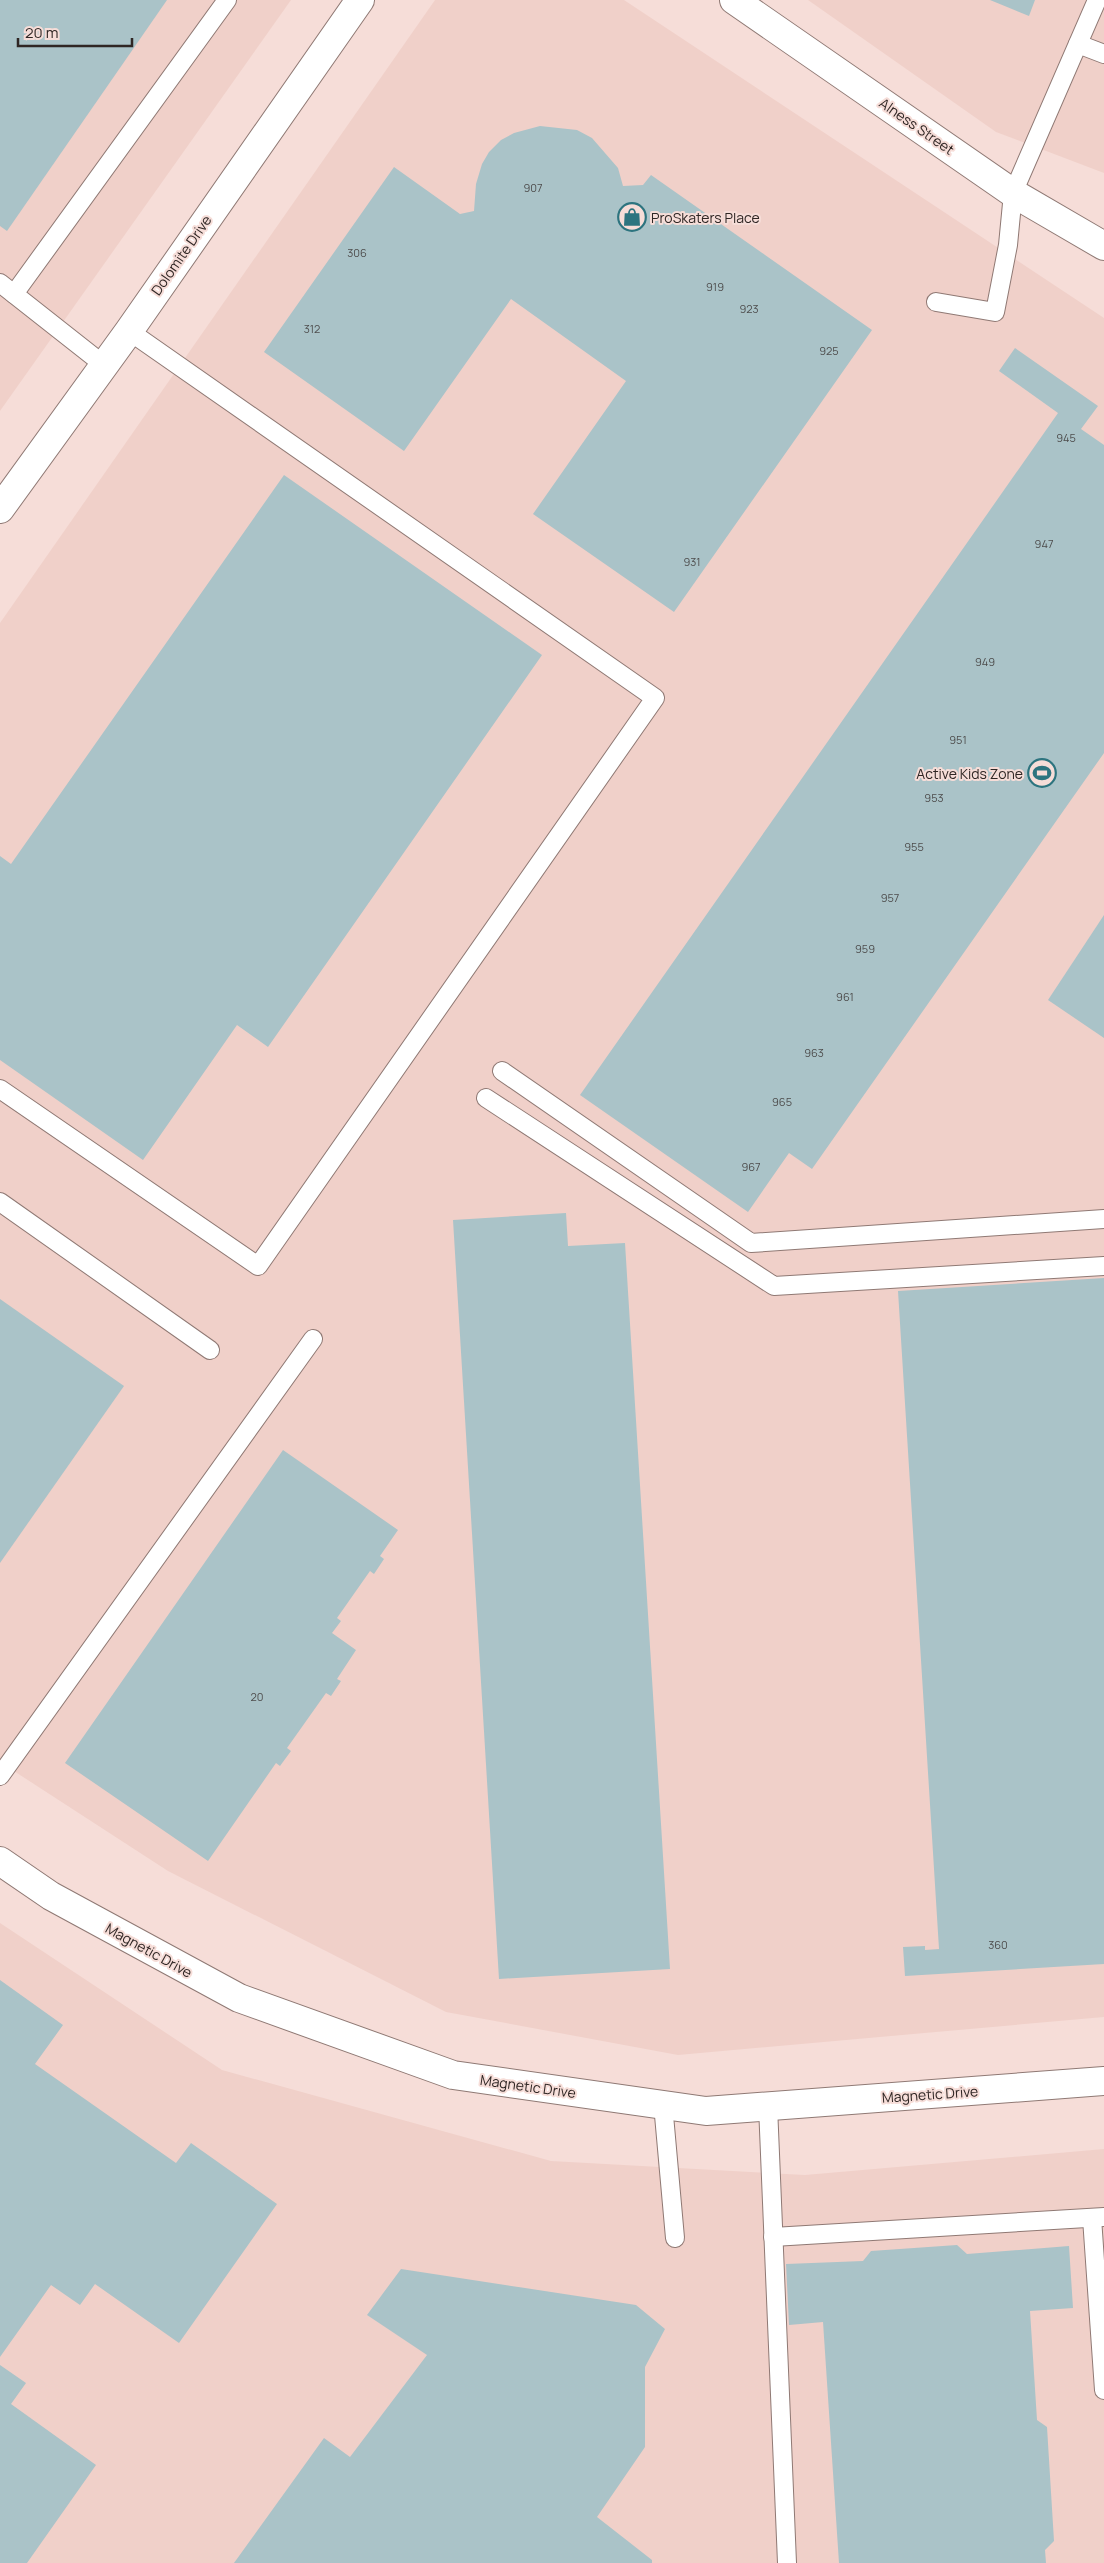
<svg xmlns="http://www.w3.org/2000/svg" width="1104" height="2563" viewBox="0 0 1104 2563" font-family="Manrope,sans-serif">
  <style>
    .built { fill: #f0d0c9 }
    .building { fill: #aac3c8 }
    .lines { fill: none; stroke-linecap: round; stroke-linejoin: round }
    .lane-casing { stroke: #8f7974; stroke-width: 20 }
    .street-casing { stroke: #8f7974; stroke-width: 30 }
    .lane { stroke: #fff; stroke-width: 18 }
    .street { stroke: #fff; stroke-width: 28 }
    .labels { text-anchor: middle; dominant-baseline: central; stroke-width: 4; stroke-linejoin: round; paint-order: stroke }
    .number-label { font-size: 11px; fill: #4e4d4d }
    .street-label { font-size: 14px; fill: #2f2624; stroke: #f6ddd8 }
    .poi-label { font-size: 14px; fill: #2f2624; stroke: #f6ddd8; text-anchor: start }
  </style>
  <rect width="100%" height="100%" fill="#f6ddd8"/>
  <g class="built">
    <path d="M0,0h291l-291,411z"/>
    <path d="M435,0h189l480,318v1699l-426,38 -232,-43 -278,-141 -168,-109v-1139z"/>
    <path d="M808,0h296v173l-108,-41z"/>
    <path d="M0,1923l222,147 329,91 254,14 299,-26v414h-1104z"/>
  </g>
  <g class="building">
    <path d="M0,0h167l-160,231 -7,-5z"/>
    <path d="M990,0h45l-6,16z"/>
    <path d="M540,126l37,4 15,8 26,30 5,18 20,-1 8,-10 221,155 -198,282 -141,-98 93,-133 -115,-82 -107,152 -140,-99 130,-185 66,47 14,-3 2,-27 6,-20 7,-12 12,-12 13,-7z"/>
    <path d="M1015,348l83,58 -17,23 23,16v308l-292,416 -23,-16 -41,59 -168,-117 478,-682 -59,-42z"/>
    <path d="M284,475l258,180 -274,392 -31,-22 -94,135 -143,-100v-204l11,8z"/>
    <path d="M1104,915v123l-56,-38z"/>
    <path d="M566,1213l2,33 57,-3 45,726 -171,10 -46,-759z"/>
    <path d="M1104,1278v686l-199,12 -2,-29 22,-1v4l14,-1 -41,-658z"/>
    <path d="M0,1299l124,87 -124,177z"/>
    <path d="M283,1450l115,80 -18,26 4,3 -10,15 -4,-3 -33,47 4,3 -9,12 24,17 -19,29 4,2 -10,15 -5,-3 -39,55 4,3 -11,15 -4,-3 -68,98 -143,-98z"/>
    <path d="M0,1980l63,45 -28,39 141,99 15,-20 86,61 -98,139 -84,-59 -15,21 -29,-20 -51,72z"/>
    <path d="M957,2245l10,9 102,-8 4,62 -43,3 7,109 10,7 7,114 -9,9 1,13h-207l-16,-241 -34,3 -3,-61 77,-3 8,-10z"/>
    <path d="M401,2269l235,36 29,24 -20,38v80l-48,70 55,43v3h-418l90,-125 26,19 77,-102 -60,-40z"/>
    <path d="M0,2365l26,18 -15,21 85,61 -69,98h-27z"/>
  </g>
  <g class="lines">
    <defs>
      <g id="lane">
        <path d="M1078,44l26,10"/>
        <path d="M0,283l104,82"/>
        <path d="M14,294l213,-294"/>
        <path d="M936,302l59,10 13,-67 5,-52 84,-193"/>
        <path d="M502,1071l249,172 353,-24"/>
        <path d="M0,1089l258,177 397,-568 -526,-367"/>
        <path d="M486,1098l288,188 330,-20"/>
        <path d="M0,1202l210,148"/>
        <path d="M0,1776l313,-437"/>
        <path d="M663,2104l12,134"/>
        <path d="M768,2106l19,457"/>
        <path d="M1092,2218l12,172"/>
        <path d="M773,2237l331,-20"/>
      </g>
      <g id="street">
        <path d="M734,0l279,193 91,53"/>
        <path d="M0,509l129,-178 231,-331"/>
        <path d="M0,1861l51,35 188,102 214,77 253,36 398,-30"/>
      </g>
    </defs>
    <use href="#lane" class="lane-casing"/>
    <use href="#street" class="street-casing"/>
    <use href="#lane" class="lane"/>
    <use href="#street" class="street"/>
  </g>
  <defs>
    <symbol id="shop-ring" viewBox="-11 -11 22 22"><circle r="9.5" fill="#f6ddd8" stroke="#2d747f" stroke-width="1.5"/><path d="M-5-2.5h2.3a2.7 3.5 0 0 1 5.4 0H5L5.5 6h-11ZM-1.5-2.5h3a1.5 2.3 0 0 0-3 0Z" fill="#2d747f"/></symbol>
    <symbol id="stadium-ring" viewBox="-11 -11 22 22"><circle r="9.5" fill="#f6ddd8" stroke="#2d747f" stroke-width="1.5"/><path d="M0-5a6.5 5 0 1 0 0 10a6.5 5 0 1 0 0-10ZM-3.5-1.8h7v3.6h-7Z" fill="#2d747f"/></symbol>
  </defs>
  <g fill-rule="evenodd">
    <use href="#shop-ring" x="616" y="201" width="32" height="32"/>
    <use href="#stadium-ring" x="1026" y="757" width="32" height="32"/>
  </g>
  <g class="labels">
    <g class="number-label">
      <text x="533" y="187">907</text>
      <text x="357" y="252">306</text>
      <text x="715" y="286">919</text>
      <text x="749" y="308">923</text>
      <text x="312" y="328">312</text>
      <text x="829" y="350">925</text>
      <text x="1066" y="437">945</text>
      <text x="1044" y="543">947</text>
      <text x="692" y="561">931</text>
      <text x="985" y="661">949</text>
      <text x="958" y="739">951</text>
      <text x="934" y="797">953</text>
      <text x="914" y="846">955</text>
      <text x="890" y="897">957</text>
      <text x="865" y="948">959</text>
      <text x="845" y="996">961</text>
      <text x="814" y="1052">963</text>
      <text x="782" y="1101">965</text>
      <text x="751" y="1166">967</text>
      <text x="257" y="1696">20</text>
      <text x="998" y="1944">360</text>
    </g>
    <g class="street-label">
      <text transform="translate(917 126) rotate(35)">Alness Street</text>
      <text transform="translate(181 255) rotate(-55)">Dolomite Drive</text>
      <text transform="translate(149 1950) rotate(29)">Magnetic Drive</text>
      <text transform="translate(528 2086) rotate(8)">Magnetic Drive</text>
      <text transform="translate(930 2094) rotate(-4)">Magnetic Drive</text>
    </g>
    <g class="poi-label">
      <text x="651" y="217">ProSkaters Place</text>
      <text x="1023" y="773" text-anchor="end">Active Kids Zone</text>
    </g>
  </g>
  <path d="M18 38v8h114v-8" fill="none" stroke="#2f2624" stroke-width="2.5"/>
  <text x="25" y="38" font-size="15" fill="#2f2624" stroke="#f6ddd8" stroke-width="4" paint-order="stroke">20 m</text>
</svg>
